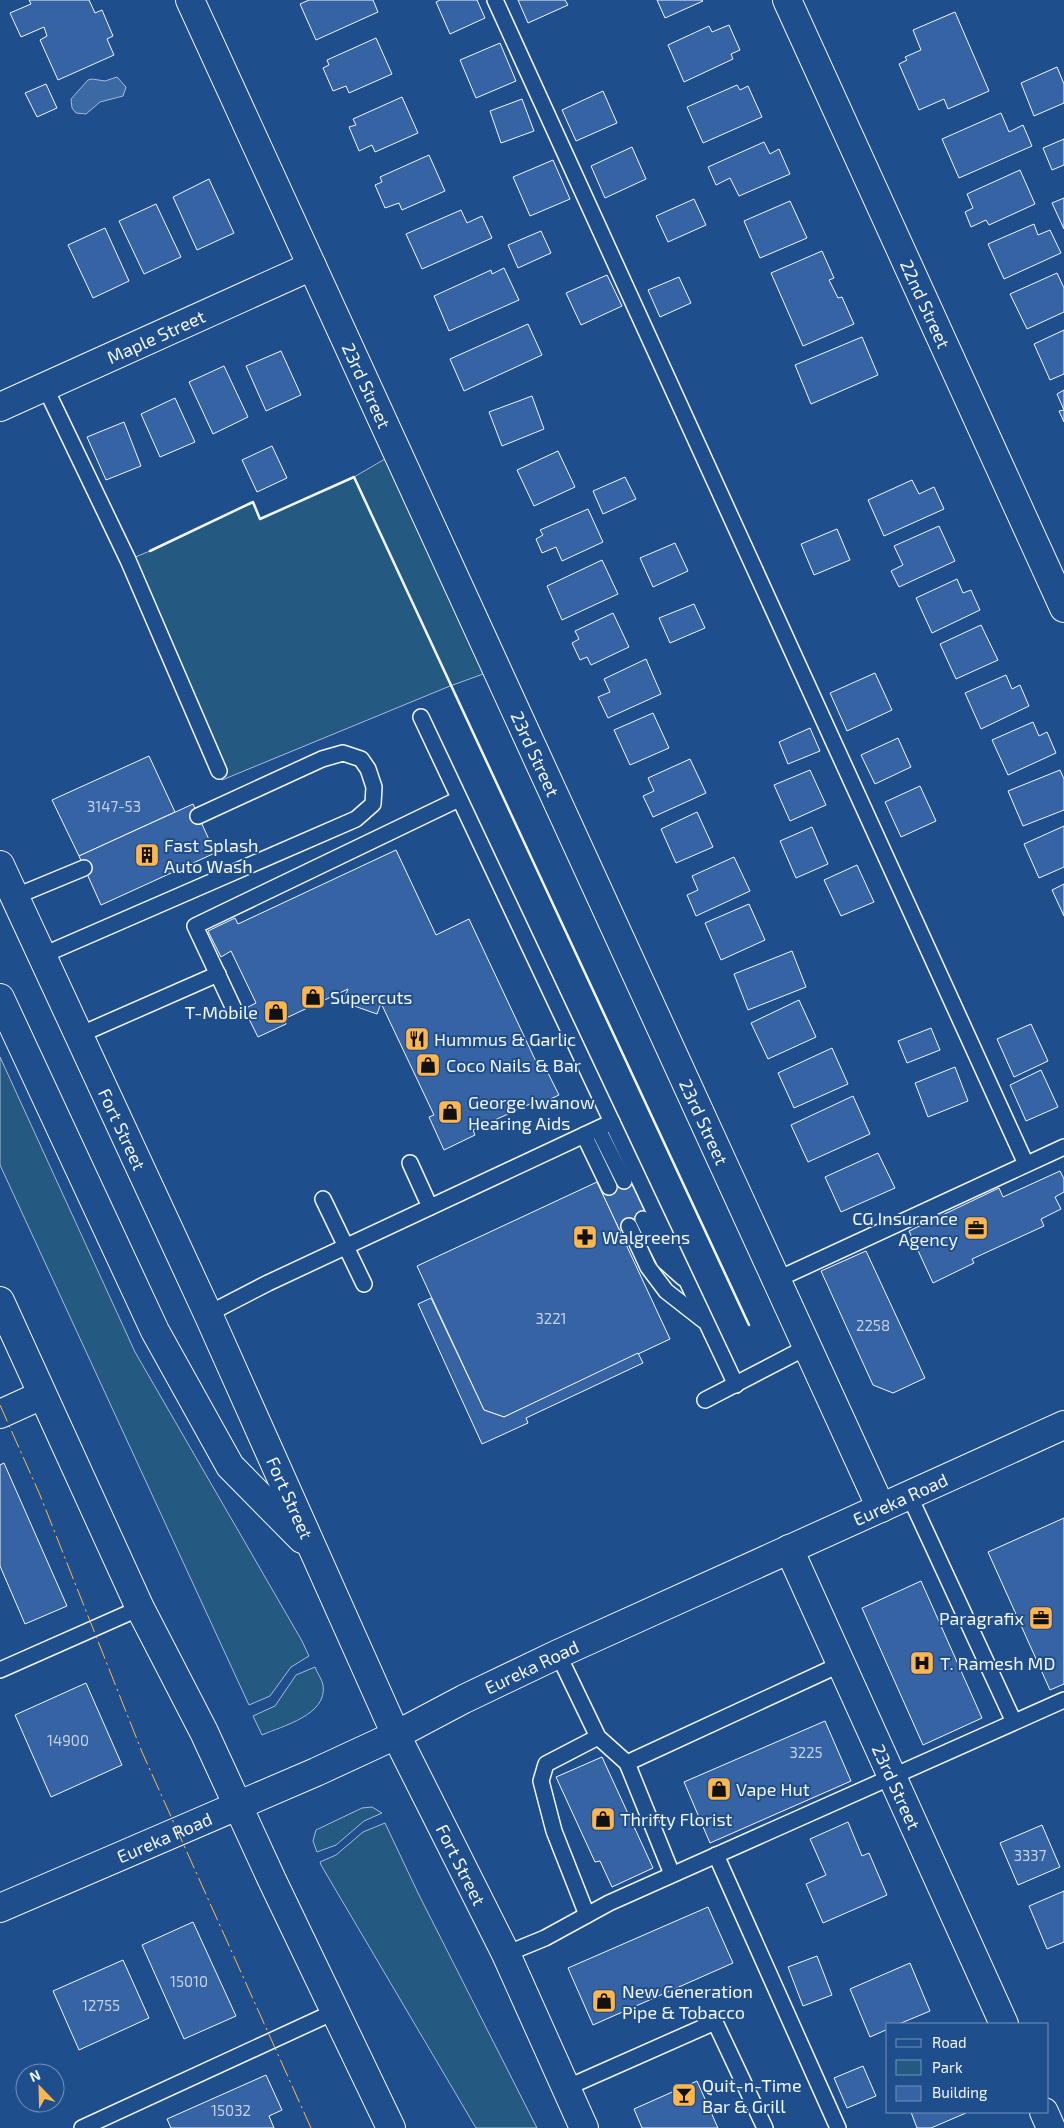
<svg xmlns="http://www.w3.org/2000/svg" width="1064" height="2128" viewBox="0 0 1064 2128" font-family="'Exo 2',sans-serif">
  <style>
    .green { fill: #245a82; stroke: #a8bbd7 }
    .water { fill: #3b69a3; stroke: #a8bbd7 }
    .building { fill: #3563a3; stroke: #f2f6ff }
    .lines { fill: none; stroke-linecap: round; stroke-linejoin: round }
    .lane-casing { stroke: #f2f6ff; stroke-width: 18 }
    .street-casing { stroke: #f2f6ff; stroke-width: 30 }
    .secondary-casing { stroke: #f2f6ff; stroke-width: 30 }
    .primary-casing { stroke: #f2f6ff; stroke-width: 30 }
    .lane { stroke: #1f4e8c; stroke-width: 15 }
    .street { stroke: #1f4e8c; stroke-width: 28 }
    .secondary { stroke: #1f4e8c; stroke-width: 28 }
    .primary { stroke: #1f4e8c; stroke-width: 28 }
    .wall { stroke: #f2f6ff; stroke-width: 2.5 }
    .power { stroke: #ffb74d; stroke-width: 1; stroke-dasharray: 18 4 2.5 4; stroke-linecap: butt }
    .labels { text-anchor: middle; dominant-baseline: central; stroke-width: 4; stroke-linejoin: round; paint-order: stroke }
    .number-label { font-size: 15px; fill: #c3d1e8 }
    .street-label { font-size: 18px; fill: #f2f6ff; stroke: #1f4e8c }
    .poi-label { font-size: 18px; fill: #f2f6ff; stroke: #1f4e8c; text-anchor: start }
  </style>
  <rect width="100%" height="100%" fill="#1f4e8c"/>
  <g class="green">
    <path d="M397,452l100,217 -47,17 -228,94 -94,-220 22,-9 103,-49 7,17 94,-42z"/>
    <path d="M0,1057l135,295 167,289 7,15 -18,11 -21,29 -21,9 -249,-540z"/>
    <path d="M315,1667c2,6 7,12 8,18 5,30 -41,41 -61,50l-9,-19 22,-10 21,-31z"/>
    <path d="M372,1807l10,6 -18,8 -28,24 -19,7 -4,-11 3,-11 46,-22z"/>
    <path d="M385,1823l34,72 118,233h-61l-155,-263 -1,-3 16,-7 27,-23z"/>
  </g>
  <path class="water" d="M117,77l9,10 -3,9 -23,6 -14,12 -10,-1 -4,-5 -1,-9 17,-19 4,-1 13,2z"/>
  <g class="building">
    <path d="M29,0h60l6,13 7,-3 11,26 -6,3 7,16 -56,25 -18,-40 7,-4 -3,-9 -23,10 -11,-24 21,-9z"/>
    <path d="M309,0h64l5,12 -62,28 -16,-36z"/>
    <path d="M440,0h37l8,18 -35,16 -14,-32z"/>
    <path d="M518,0h47l3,5 -40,18z"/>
    <path d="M657,0h45l1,1 -38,17z"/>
    <path d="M955,12l34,79 -41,18 -4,-10 -25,11 -20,-46 8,-4 -2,-3 16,-7 -8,-20z"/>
    <path d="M729,25l11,25 -9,4 2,5 -49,23 -16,-37 41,-19 3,6z"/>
    <path d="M376,38l16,36 -43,19 -3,-7 -13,5 -10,-23 6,-3 -2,-5z"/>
    <path d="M500,43l16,38 -40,17 -16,-38z"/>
    <path d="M1057,67l7,17v19l-30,13 -13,-33z"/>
    <path d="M46,84l11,24 -20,9 -12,-24z"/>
    <path d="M737,85l3,5 8,-4 14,31 -59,26 -16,-36z"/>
    <path d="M603,91l14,32 -41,18 -14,-31z"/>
    <path d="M402,97l16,36 -43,19 -3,-7 -13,6 -10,-24 7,-2 -3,-6z"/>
    <path d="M522,99l12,32 -33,12 -11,-32z"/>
    <path d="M1001,113l8,19 14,-7 9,21 -73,32 -17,-39z"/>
    <path d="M1064,139v26l-12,5 -9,-22z"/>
    <path d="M764,142l6,12 9,-5 11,25 -51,22 -9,-18 -14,7 -8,-18z"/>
    <path d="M632,147l14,32 -41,19 -14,-32z"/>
    <path d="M429,155l16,36 -43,19 -3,-7 -14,5 -10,-23 7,-3 -2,-5z"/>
    <path d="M553,160l17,39 -40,17 -17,-39z"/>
    <path d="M1020,170l15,34 -46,21 -3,-5 -15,7 -6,-15 8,-4 -6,-14z"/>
    <path d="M209,179l25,54 -37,17 -24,-53z"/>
    <path d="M1064,198v31l-12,-26z"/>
    <path d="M694,199l12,26 -38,17 -12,-26z"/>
    <path d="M790,201l17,37 -47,20 -16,-37z"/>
    <path d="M156,204l25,53 -37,17 -25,-53z"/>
    <path d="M461,210l6,13 15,-7 10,22 -70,31 -16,-35z"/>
    <path d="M1034,224l4,11 12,-5 11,23 -57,26 -16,-35z"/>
    <path d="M105,228l24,53 -36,17 -25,-53z"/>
    <path d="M541,231l10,22 -33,15 -10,-23z"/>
    <path d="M822,251l12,27 -5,2 9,18 4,-1 12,27 -51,22 -32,-73z"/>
    <path d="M504,268l15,32 -70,31 -15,-35 57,-26 1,4z"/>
    <path d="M1057,273l7,15v24l-37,17 -17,-35z"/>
    <path d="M607,275l15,31 -41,19 -15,-32z"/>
    <path d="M679,277l12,26 -31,14 -12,-27z"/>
    <path d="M528,324l14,31 -78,36 -14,-32z"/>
    <path d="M1064,330v44l-14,6 -16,-36z"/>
    <path d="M862,337l16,38 -67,29 -16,-39z"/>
    <path d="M281,351l20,44 -35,16 -20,-45z"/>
    <path d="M224,366l24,51 -35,17 -24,-52z"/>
    <path d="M1064,390v32l-5,-11 5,-1 -7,-16z"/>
    <path d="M532,396l12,33 -42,17 -13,-34z"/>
    <path d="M175,398l20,44 -35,15 -19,-43z"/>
    <path d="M124,422l17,44 -35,14 -19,-43z"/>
    <path d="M272,446l15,32 -30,14 -15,-32z"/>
    <path d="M558,451l17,36 -41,19 -17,-36z"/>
    <path d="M625,477l11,22 -33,15 -10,-23z"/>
    <path d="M912,480l7,14 15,-7 10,22 -60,27 -16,-36z"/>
    <path d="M588,509l15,33 -41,19 -6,-14 -14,6 -6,-14 7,-4 -3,-5z"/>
    <path d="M939,526l16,35 -56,26 -8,-16 12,-6 -9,-19z"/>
    <path d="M837,529l13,31 -36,15 -13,-31z"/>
    <path d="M675,543l13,28 -35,16 -13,-29z"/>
    <path d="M602,560l16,34 -56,26 -15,-34z"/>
    <path d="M957,579l6,14 8,-3 9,20 -48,23 -16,-35z"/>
    <path d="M694,604l11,24 -35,15 -11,-25z"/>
    <path d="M613,613l16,34 -38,18 -4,-8 -7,3 -8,-17 7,-4 -4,-8z"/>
    <path d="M981,625l17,35 -42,19 -16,-35z"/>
    <path d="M646,659l15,35 -53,24 -10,-21 12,-5 -6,-13z"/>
    <path d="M875,673l17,37 -45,21 -17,-38z"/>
    <path d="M1006,675l6,14 8,-4 9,21 -48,23 -16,-36z"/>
    <path d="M653,713l16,35 -39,17 -16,-35z"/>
    <path d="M1033,722l6,14 8,-4 9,21 -48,22 -16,-35z"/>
    <path d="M810,728l10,23 -32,13 -9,-22z"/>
    <path d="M898,738l13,29 -36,17 -14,-29z"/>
    <path d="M149,756l26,56 -96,44 -27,-56z"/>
    <path d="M690,759l16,34 -53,24 -10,-21 11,-5 -6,-13z"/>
    <path d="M810,770l16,35 -36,16 -16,-36z"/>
    <path d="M1060,770l4,9v31l-41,16 -15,-35z"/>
    <path d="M920,786l16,35 -35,16 -16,-35z"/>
    <path d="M193,804l22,49 -114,52 -22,-49z"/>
    <path d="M697,812l16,35 -37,16 -15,-34z"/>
    <path d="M1064,826v41l-25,11 -15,-34z"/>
    <path d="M812,827l16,37 -32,14 -16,-37z"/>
    <path d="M396,850l40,85 33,-16 71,151 5,-3 14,28 -28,13 -1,-4 -57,26 2,5 -31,15 -15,-33 5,-2 -53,-112 -4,11 -34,-12 5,-13 -64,30 2,5 -28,13 -14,-28 12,-6 -25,-52 -10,6 -13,-26 27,-13 3,6z"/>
    <path d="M734,857l16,34 -54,25 -9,-21 11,-5 -6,-14z"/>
    <path d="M857,865l17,37 -33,14 -17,-36z"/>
    <path d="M1064,884v32l-12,-26z"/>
    <path d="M749,904l16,36 -44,20 -16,-37z"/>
    <path d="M792,951l14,36 -58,23 -14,-36z"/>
    <path d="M799,1000l17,37 -48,22 -17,-36z"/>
    <path d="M1031,1024l17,37 -34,16 -17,-38z"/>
    <path d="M931,1028l9,22 -33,13 -9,-22z"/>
    <path d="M832,1048l16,36 -54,24 -16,-35z"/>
    <path d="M955,1067l13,34 -40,16 -13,-34z"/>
    <path d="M1041,1070l17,37 -32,14 -16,-36z"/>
    <path d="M853,1096l17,38 -62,28 -17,-37z"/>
    <path d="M878,1153l17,35 -54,24 -16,-35z"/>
    <path d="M1060,1171l4,8v13l-9,5 6,12 -20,10 3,7 -72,33 2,4 -41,20 -24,-52 90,-43 4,9z"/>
    <path d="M629,1178l19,40 -28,13 -19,-40z"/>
    <path d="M597,1182l73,157 -166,78 -20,-7 -67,-144z"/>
    <path d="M866,1251l59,127 -32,15 -20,-8 -52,-114z"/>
    <path d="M431,1298l53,112 20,7 134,-64 5,10 -117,55 2,5 -46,21 -64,-140z"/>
    <path d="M4,1463l63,143 -42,18 -25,-58v-101z"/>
    <path d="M1064,1518v166l-14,6 -62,-138z"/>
    <path d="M921,1581l61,137 -59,27 -61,-137z"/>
    <path d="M86,1683l36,82 -71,32 -36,-82z"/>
    <path d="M825,1721l26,60 -141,62 -26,-61z"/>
    <path d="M602,1757l51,111 -41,19 -12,-26 -5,1 -39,-85z"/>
    <path d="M848,1822l14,34 7,-3 18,42 -64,28 -17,-39 20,-9 -16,-36z"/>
    <path d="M1042,1825l18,42 -42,18 -18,-42z"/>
    <path d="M1064,1891v51l-17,7 -18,-43z"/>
    <path d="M708,1907l25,56 -140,62 -25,-57z"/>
    <path d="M193,1922l43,94 -52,23 -42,-94z"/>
    <path d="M817,1956l15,39 -29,11 -15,-39z"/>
    <path d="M123,1960l26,58 -70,32 -26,-59z"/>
    <path d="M910,1963l20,48 -31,13h-11v5l-18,8 -20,-48z"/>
    <path d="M863,2066l13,30 -29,12 -13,-30z"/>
    <path d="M266,2075l16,35 -13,6 5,12h-103l-4,-9z"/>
    <path d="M697,2081l21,47h-76l-8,-19z"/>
    <path d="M911,2112h54l1,1 -35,15h-14z"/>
  </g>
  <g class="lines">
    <defs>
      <g id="lane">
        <path d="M495,0l531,1164"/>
        <path d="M45,387l83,173 91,211"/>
        <path d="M421,717l315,668"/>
        <path d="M14,897l70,-29"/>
        <path d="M41,956l315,-137 17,-15 1,-17 -6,-18 -7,-10 -18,-6 -21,6 -124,57"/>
        <path d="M233,1007l-38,-81 264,-127"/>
        <path d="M77,1036l141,-62"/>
        <path d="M598,1129l26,52"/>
        <path d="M584,1135l25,52"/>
        <path d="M410,1163l20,44"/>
        <path d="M323,1199l41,85"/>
        <path d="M643,1219l21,42 19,17"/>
        <path d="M629,1226l19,41 18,24 37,29"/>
        <path d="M776,1280l288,-133"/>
        <path d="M208,1314l60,-31 344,-161"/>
        <path d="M705,1400l102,-53"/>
        <path d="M909,1495l105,227"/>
        <path d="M558,1654l40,83 29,26"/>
        <path d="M0,1670l140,-62"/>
        <path d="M716,1855l122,273"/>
        <path d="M672,1874l-45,-111 214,-99"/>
        <path d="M587,1915l-33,-84 -13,-50 5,-17 52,-27"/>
        <path d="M506,1954l39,-16 64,-35 455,-203"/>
        <path d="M566,2088l149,-66 50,106"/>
        <path d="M82,2128l254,-117"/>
      </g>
      <g id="street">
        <path id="s1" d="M190,0l691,1508"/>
        <path id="s2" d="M787,0l277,608"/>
        <path id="s3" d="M0,407l312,-141"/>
        <path d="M0,1414l42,-19"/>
        <path id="s4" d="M789,1549l215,475"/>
        <path d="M1044,2112l7,16"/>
      </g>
      <g id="secondary">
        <path id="s5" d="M0,1908l316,-136 80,-37 68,-36 94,-45 506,-229"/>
      </g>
      <g id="primary">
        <path id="s6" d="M0,865l208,449 188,421 110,219 78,174"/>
        <path d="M0,998l155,333 75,135 72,73"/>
        <path d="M0,1301l140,307 64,124 68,148 119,248"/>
      </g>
    </defs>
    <use href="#lane" class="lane-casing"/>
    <use href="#street" class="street-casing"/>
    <use href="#secondary" class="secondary-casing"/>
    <use href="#primary" class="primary-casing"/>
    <use href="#lane" class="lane"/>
    <use href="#street" class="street"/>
    <use href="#secondary" class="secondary"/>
    <use href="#primary" class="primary"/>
    <path class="wall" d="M150,551l103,-49 7,17 94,-42 395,848"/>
    <path class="power" d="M0,1405l40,90 102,257 169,376"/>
  </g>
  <defs>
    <symbol id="building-square" viewBox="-11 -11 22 22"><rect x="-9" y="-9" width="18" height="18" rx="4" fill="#ffb74d" stroke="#1f4e8c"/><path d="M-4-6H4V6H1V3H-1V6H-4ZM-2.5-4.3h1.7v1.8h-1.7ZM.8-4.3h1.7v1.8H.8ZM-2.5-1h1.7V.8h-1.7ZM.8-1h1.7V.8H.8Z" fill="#111"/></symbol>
    <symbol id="shop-square" viewBox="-11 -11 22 22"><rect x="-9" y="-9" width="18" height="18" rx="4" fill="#ffb74d" stroke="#1f4e8c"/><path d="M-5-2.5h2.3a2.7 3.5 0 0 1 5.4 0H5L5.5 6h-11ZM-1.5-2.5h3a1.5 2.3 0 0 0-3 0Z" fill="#111"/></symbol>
    <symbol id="restaurant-square" viewBox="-11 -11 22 22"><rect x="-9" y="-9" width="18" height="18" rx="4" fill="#ffb74d" stroke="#1f4e8c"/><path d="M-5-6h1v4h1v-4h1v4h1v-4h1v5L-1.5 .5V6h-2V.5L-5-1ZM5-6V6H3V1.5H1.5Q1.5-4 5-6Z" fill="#111"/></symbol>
    <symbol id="office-square" viewBox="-11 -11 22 22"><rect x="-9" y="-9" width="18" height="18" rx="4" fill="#ffb74d" stroke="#1f4e8c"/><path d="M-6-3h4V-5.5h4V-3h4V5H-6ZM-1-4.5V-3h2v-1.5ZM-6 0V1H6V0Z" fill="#111"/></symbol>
    <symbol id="pharmacy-square" viewBox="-11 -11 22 22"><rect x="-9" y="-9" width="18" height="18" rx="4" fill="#ffb74d" stroke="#1f4e8c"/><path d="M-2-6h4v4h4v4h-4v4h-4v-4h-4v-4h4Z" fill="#111"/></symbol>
    <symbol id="hospital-square" viewBox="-11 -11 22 22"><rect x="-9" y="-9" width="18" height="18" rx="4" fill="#ffb74d" stroke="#1f4e8c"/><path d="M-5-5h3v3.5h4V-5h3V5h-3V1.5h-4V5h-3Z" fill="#111"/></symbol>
    <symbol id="bar-square" viewBox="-11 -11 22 22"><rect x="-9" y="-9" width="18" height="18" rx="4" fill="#ffb74d" stroke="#1f4e8c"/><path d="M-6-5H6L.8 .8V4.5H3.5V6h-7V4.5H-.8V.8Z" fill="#111"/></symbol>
  </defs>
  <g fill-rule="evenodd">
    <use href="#building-square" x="133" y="841" width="28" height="28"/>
    <use href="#shop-square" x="299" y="983" width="28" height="28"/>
    <use href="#shop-square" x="262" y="998" width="28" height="28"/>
    <use href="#restaurant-square" x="403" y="1025" width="28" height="28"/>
    <use href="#shop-square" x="414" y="1051" width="28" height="28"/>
    <use href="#shop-square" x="436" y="1098" width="28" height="28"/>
    <use href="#office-square" x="962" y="1214" width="28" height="28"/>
    <use href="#pharmacy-square" x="571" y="1223" width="28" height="28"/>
    <use href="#office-square" x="1027" y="1604" width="28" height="28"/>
    <use href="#hospital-square" x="908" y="1649" width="28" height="28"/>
    <use href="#shop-square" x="705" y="1775" width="28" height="28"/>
    <use href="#shop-square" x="589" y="1805" width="28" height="28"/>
    <use href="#shop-square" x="590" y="1987" width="28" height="28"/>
    <use href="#bar-square" x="670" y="2081" width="28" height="28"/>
  </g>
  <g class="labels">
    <g class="number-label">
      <text x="114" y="806">3147-53</text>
      <text x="551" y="1318">3221</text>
      <text x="873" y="1325">2258</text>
      <text x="68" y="1740">14900</text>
      <text x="806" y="1752">3225</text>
      <text x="1030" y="1855">3337</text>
      <text x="189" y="1981">15010</text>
      <text x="101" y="2005">12755</text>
      <text x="231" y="2110">15032</text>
    </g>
    <g class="street-label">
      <text stroke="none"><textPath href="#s2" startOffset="334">22nd Street</textPath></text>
      <text stroke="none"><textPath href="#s3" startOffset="171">Maple Street</textPath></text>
      <text stroke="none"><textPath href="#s1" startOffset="424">23rd Street</textPath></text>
      <text stroke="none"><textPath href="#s1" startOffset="829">23rd Street</textPath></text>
      <text stroke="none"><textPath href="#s1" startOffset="1234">23rd Street</textPath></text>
      <text stroke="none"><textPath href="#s6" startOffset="291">Fort Street</textPath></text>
      <text stroke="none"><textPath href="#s6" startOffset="696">Fort Street</textPath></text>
      <text stroke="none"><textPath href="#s5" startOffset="989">Eureka Road</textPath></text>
      <text stroke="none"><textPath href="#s5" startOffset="584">Eureka Road</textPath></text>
      <text stroke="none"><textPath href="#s4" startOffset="261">23rd Street</textPath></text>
      <text stroke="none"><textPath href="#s5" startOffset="179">Eureka Road</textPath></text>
      <text stroke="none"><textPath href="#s6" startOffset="1101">Fort Street</textPath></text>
    </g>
    <g class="poi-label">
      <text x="164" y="845">Fast Splash<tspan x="164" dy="21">Auto Wash</tspan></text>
      <text x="330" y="997">Supercuts</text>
      <text x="258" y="1012" text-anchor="end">T-Mobile</text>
      <text x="434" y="1039">Hummus &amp; Garlic</text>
      <text x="446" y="1065">Coco Nails &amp; Bar</text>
      <text x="468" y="1102">George Iwanow<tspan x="468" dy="21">Hearing Aids</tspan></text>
      <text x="958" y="1218" text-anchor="end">CG Insurance<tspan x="958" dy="21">Agency</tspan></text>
      <text x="602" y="1237">Walgreens</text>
      <text x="1024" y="1618" text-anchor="end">Paragrafix</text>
      <text x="940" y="1663">T. Ramesh MD</text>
      <text x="736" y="1789">Vape Hut</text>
      <text x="620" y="1819">Thrifty Florist</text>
      <text x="622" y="1991">New Generation<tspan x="622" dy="21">Pipe &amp; Tobacco</tspan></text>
      <text x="702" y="2085">Quit-n-Time<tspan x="702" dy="21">Bar &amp; Grill</tspan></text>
    </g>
  </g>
  <rect x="886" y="2023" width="162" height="90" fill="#1f4e8c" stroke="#7391ba"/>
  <rect x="896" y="2039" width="25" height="8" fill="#1f4e8c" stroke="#7391ba"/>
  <text x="932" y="2048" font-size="15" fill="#f2f6ff">Road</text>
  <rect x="896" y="2060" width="25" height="15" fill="#245a82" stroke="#7391ba"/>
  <text x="932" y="2073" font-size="15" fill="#f2f6ff">Park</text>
  <rect x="896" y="2086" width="25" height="15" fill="#3563a3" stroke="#7391ba"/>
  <text x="932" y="2098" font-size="15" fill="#f2f6ff">Building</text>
  <g transform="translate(40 2088) rotate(337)"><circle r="24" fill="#1f4e8c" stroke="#7391ba"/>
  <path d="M0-4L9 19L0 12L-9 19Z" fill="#ffb74d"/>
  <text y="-8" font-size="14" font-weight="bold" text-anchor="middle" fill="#f2f6ff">N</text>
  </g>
</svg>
